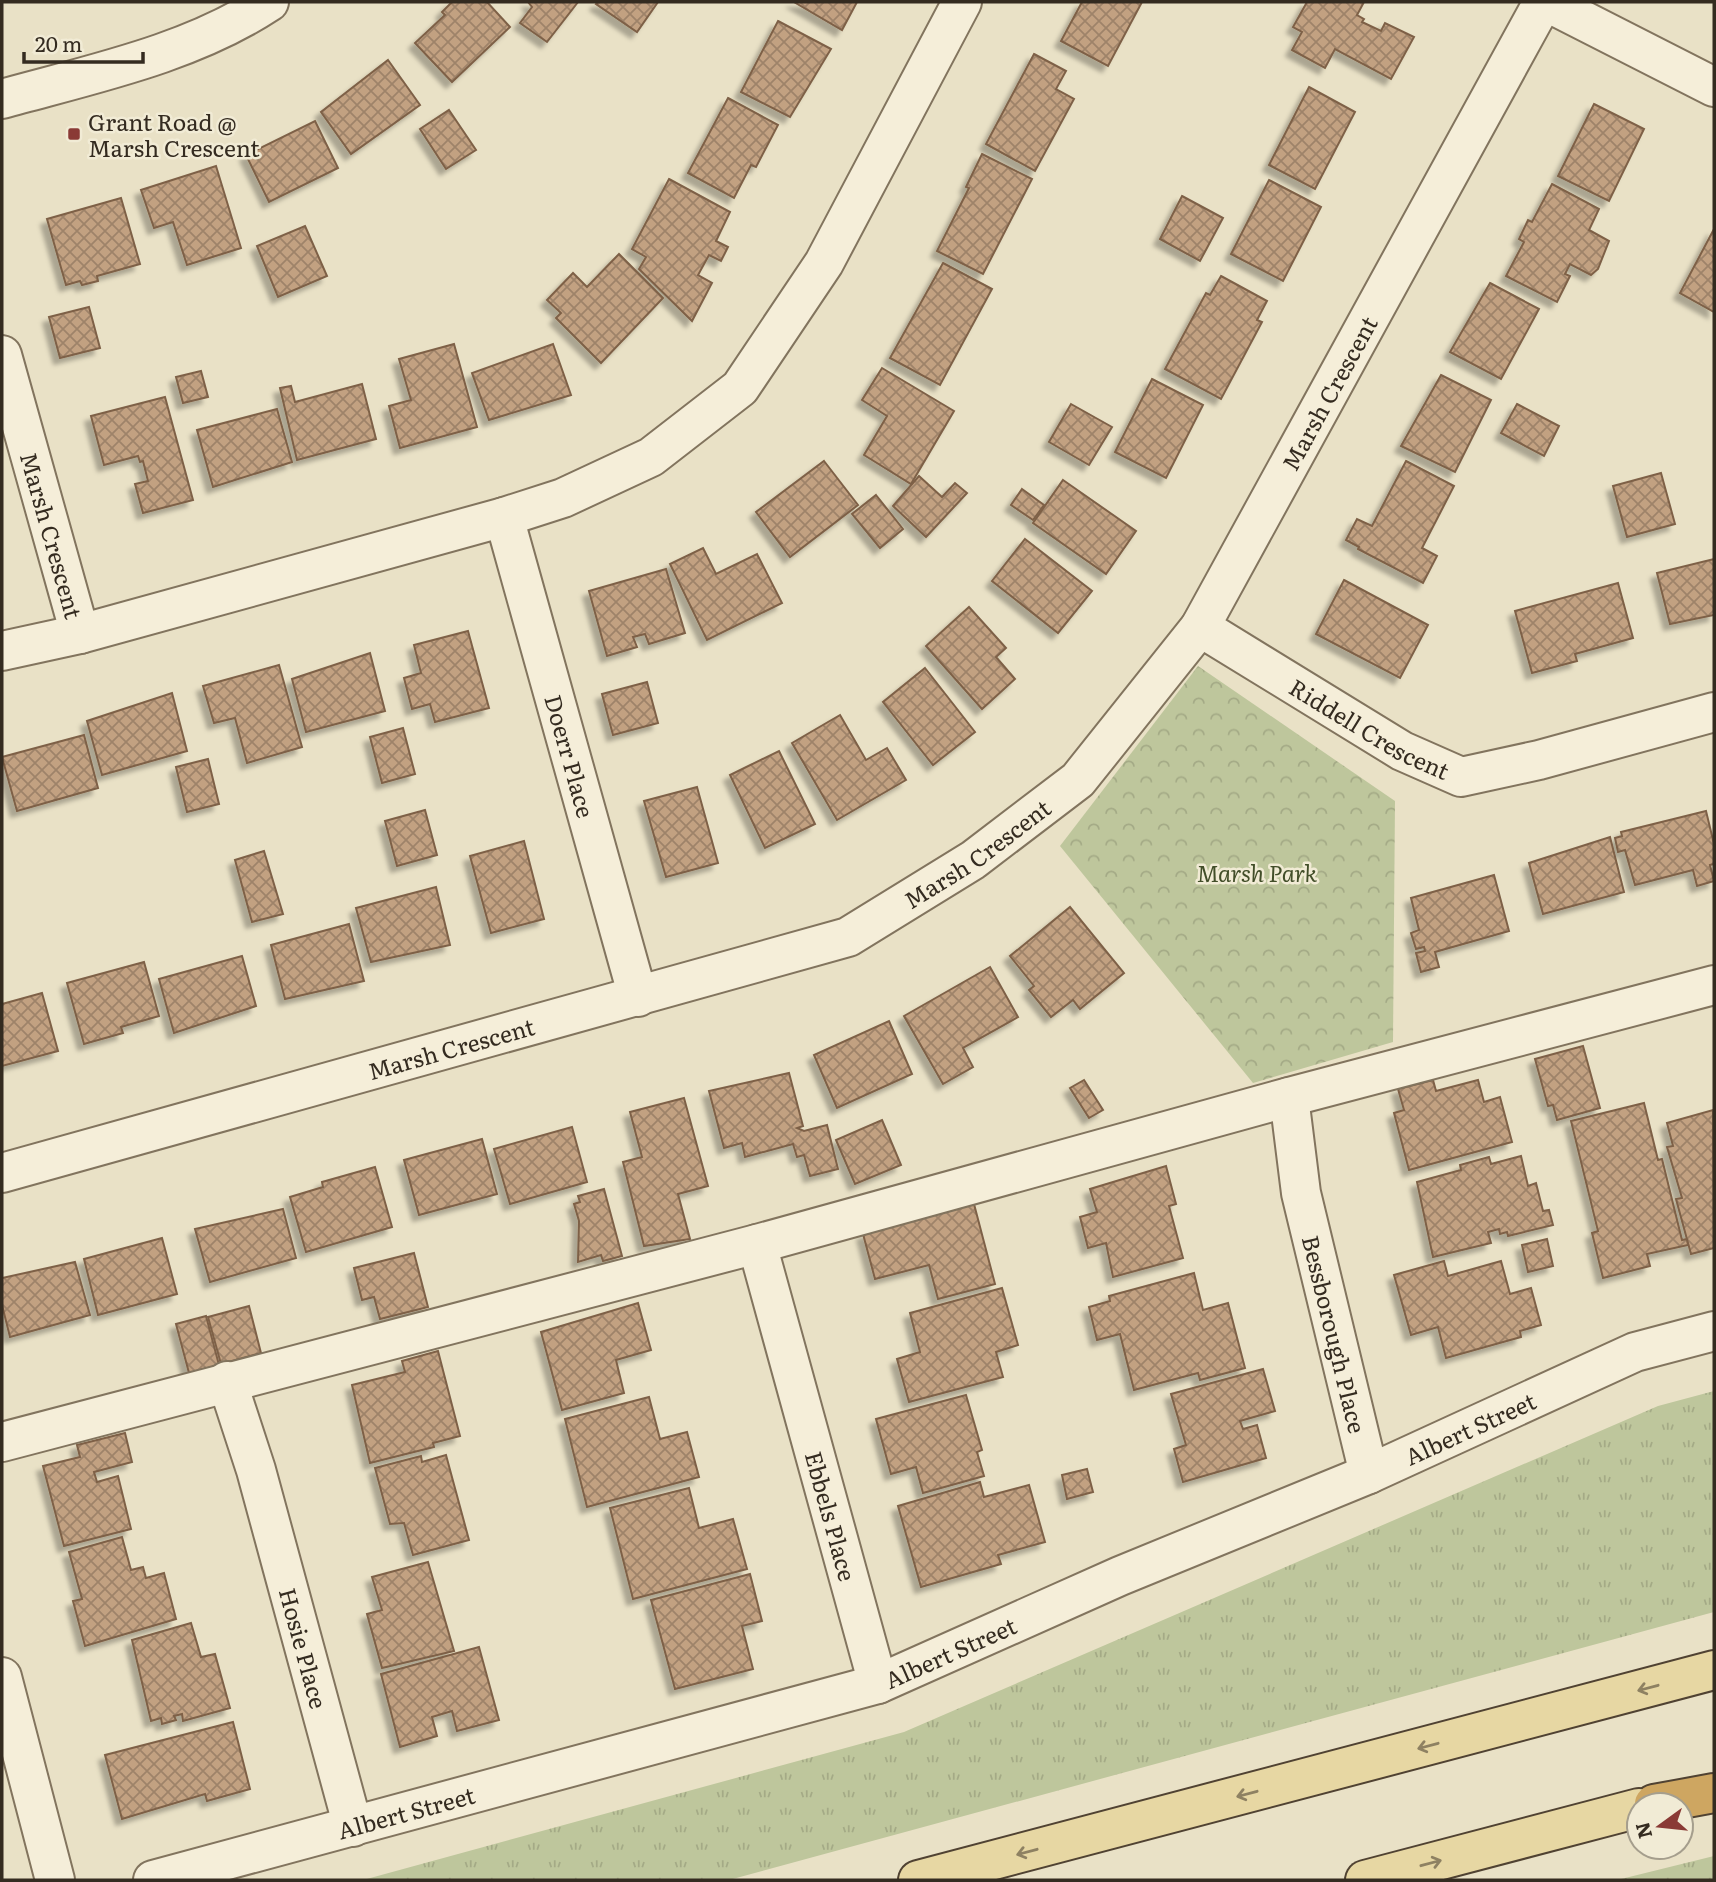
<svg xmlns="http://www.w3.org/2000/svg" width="1716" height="1882" viewBox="0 0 1716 1882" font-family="Literata,serif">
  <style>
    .grass { fill: url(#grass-tufts) }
    .park { fill: url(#park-crowns) }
    .building { fill: url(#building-cross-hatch); stroke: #7e6147; stroke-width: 2; filter: url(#shadow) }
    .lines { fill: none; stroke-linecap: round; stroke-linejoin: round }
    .minor-casing { stroke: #82745e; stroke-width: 42 }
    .major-casing { stroke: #504232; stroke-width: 42 }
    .highway-casing { stroke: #504232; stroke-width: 42 }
    .minor { stroke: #f5eed9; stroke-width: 38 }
    .major { stroke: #e7d7a3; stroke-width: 38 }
    .highway { stroke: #cea661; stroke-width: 38 }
    .oneway { stroke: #8e8162 }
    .poi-dot { fill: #8a3a35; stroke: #f1ebd5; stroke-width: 2.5 }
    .labels { text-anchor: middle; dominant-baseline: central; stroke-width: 5; stroke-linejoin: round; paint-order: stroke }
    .poi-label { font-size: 23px; fill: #342b20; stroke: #f1ebd5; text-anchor: start }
    .street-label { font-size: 23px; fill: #342b20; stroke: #f1ebd5 }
    .park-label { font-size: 23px; font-style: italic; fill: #424e29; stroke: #f1ebd5 }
  </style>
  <defs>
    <pattern id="grass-tufts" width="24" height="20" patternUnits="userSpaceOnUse" patternTransform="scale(1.75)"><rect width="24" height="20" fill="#bec69c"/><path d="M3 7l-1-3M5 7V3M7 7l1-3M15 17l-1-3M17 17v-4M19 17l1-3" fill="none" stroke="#a4aa86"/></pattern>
    <pattern id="park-crowns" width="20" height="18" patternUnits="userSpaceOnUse" patternTransform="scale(1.75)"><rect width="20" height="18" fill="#bec69c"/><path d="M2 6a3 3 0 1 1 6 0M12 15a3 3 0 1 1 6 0" fill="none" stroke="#a4aa86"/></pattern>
    <pattern id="building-cross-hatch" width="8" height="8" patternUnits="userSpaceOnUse" patternTransform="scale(1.75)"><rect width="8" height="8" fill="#c2a181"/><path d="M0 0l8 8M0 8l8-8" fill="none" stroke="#9e8369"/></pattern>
    <filter id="shadow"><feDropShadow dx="-6" dy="6" stdDeviation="2" flood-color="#0004"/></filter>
  </defs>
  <rect width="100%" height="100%" fill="#e9e1c6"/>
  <g class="grass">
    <path d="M1714,1391v221l-985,268h-366l541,-148 754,-326z"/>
    <path d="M1714,1856v24h-97z"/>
  </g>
  <path class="park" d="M1198,666l197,135 -2,241 -140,41 -193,-237z"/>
  <g class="building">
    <path d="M452,2h35l23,25 -58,55 -37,-39 30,-28 -3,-3z"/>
    <path d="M528,2h50l-31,40 -27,-19 12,-16z"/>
    <path d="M598,2h60l-21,30 -41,-28z"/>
    <path d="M794,2h63l-15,28z"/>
    <path d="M1082,2h60l-34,64 -47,-25z"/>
    <path d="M1307,2h57l-7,13 7,4 -2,3 19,9 4,-8 29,14 -23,42 -56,-30 -10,19 -33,-18 10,-18 -9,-5z"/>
    <path d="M778,21l53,28 -41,68 -49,-25z"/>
    <path d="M1034,54l32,17 -10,18 18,10 -39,72 -49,-27z"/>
    <path d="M388,60l32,45 -69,49 -30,-42z"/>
    <path d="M1309,87l46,25 -40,77 -46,-24z"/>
    <path d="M728,98l50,27 -22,42 -5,-2 -17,33 -46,-25z"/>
    <path d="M1594,104l50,25 -35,72 -51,-25z"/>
    <path d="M449,110l27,40 -30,19 -26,-40z"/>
    <path d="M315,121l23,47 -69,34 -23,-47z"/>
    <path d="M982,154l50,25 -49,95 -46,-23 32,-63 -3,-1z"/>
    <path d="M216,166l25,82 -54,17 -14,-43 -19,6 -13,-38z"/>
    <path d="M669,179l61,33 -14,29 12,6 -7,14 -12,-6 -11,20 14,8 -20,38 -53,-52 7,-12 -14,-8z"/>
    <path d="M1269,180l52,27 -38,74 -52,-27z"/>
    <path d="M1552,184l47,25 -10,21 20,11 -11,28 -7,6 -21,-11 -5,10 5,2 -13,26 -51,-26 18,-34 -5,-3 9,-19 4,2z"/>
    <path d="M1182,196l41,22 -23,43 -40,-22z"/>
    <path d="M121,198l19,66 -43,12 1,5 -16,4 -2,-4 -14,4 -19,-66z"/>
    <path d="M305,226l22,50 -49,21 -21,-51z"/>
    <path d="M1714,229v83l-34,-19z"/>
    <path d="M619,254l44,44 -62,65 -45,-45 5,-5 -14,-13 26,-27 14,14z"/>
    <path d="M943,263l49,26 -52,96 -50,-27z"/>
    <path d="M1221,276l46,25 -10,19 5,2 -41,77 -56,-30 41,-76 4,2z"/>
    <path d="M1490,283l49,26 -38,70 -51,-27z"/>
    <path d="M89,307l11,41 -40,10 -11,-41z"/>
    <path d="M454,344l23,83 -77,21 -11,-42 22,-6 -12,-41z"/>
    <path d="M553,344l18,51 -82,25 -17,-47z"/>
    <path d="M882,368l72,43 -43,73 -47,-29 23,-39 -25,-16z"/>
    <path d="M201,371l7,26 -25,6 -7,-26z"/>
    <path d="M1441,375l50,25 -36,72 -54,-26z"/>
    <path d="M1152,379l51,26 -37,73 -51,-26z"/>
    <path d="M362,384l14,55 -79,21 -17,-72 11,-2 4,16z"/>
    <path d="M165,397l28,103 -50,13 -8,-29 13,-3 -5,-20 -3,1 -2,-6 -34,9 -13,-49z"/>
    <path d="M1071,404l41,23 -23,38 -40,-23z"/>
    <path d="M1517,404l42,22 -15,30 -43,-23z"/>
    <path d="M277,409l15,53 -79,25 -16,-57z"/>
    <path d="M824,461l34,44 -68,52 -34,-45z"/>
    <path d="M1406,461l48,25 -32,62 15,8 -14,27 -65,-34 1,-2 -13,-7 11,-21 15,7z"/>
    <path d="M1661,473l14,51 -48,13 -14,-51z"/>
    <path d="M919,476l23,21 13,-14 12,10 -41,44 -33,-31z"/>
    <path d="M1063,480l73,51 -30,43 -73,-51z"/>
    <path d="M1022,489l22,16 -11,15 -22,-15z"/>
    <path d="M876,495l27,34 -23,19 -28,-34z"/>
    <path d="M1025,539l67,52 -34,42 -66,-52z"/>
    <path d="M703,548l13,26 41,-20 25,49 -75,37 -37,-76z"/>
    <path d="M1714,559v56l-44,9 -13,-51z"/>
    <path d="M666,569l19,64 -36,11 -4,-10 -12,3 4,10 -30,9 -18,-65z"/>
    <path d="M1344,580l84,45 -28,53 -84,-44z"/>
    <path d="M1618,583l15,55 -58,16 2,7 -45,12 -17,-62z"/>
    <path d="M969,607l37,41 -10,9 19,22 -33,30 -56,-63z"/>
    <path d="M468,631l21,77 -54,14 -5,-18 -18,5 -8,-31 17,-5 -7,-28z"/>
    <path d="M370,653l15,58 -79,21 -14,-53z"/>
    <path d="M279,665l23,82 -55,16 -12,-45 -21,5 -11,-37z"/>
    <path d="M925,668l50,64 -42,33 -50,-63z"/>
    <path d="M647,682l11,41 -45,12 -11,-41z"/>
    <path d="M172,693l15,58 -85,24 -15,-54z"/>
    <path d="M840,715l26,45 21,-12 19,32 -69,40 -45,-77z"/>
    <path d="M403,728l12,46 -33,9 -12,-46z"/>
    <path d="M84,735l14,53 -81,23 -15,-54z"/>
    <path d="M779,751l36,73 -50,24 -35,-73z"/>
    <path d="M208,759l11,45 -32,8 -11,-45z"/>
    <path d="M697,787l21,76 -52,14 -22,-76z"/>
    <path d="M425,810l12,45 -40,11 -12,-45z"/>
    <path d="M1706,811l8,33v20l-4,1 4,16 -17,5 -4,-16 -58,15 -10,-35 -7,2 -3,-14 7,-2 -1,-4z"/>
    <path d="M1610,837l14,55 -81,22 -14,-51z"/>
    <path d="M524,841l20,78 -53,14 -21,-77z"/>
    <path d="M264,851l19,63 -31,8 -17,-62z"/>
    <path d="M1494,875l15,56 -74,21 4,15 -18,5 -5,-19 9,-2 -1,-4 -8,2 -5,-16 8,-3 -8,-32z"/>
    <path d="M436,887l14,58 -79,17 -15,-54z"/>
    <path d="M1070,907l54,66 -44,36 -7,-9 -22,17 -22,-27 5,-4 -24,-30z"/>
    <path d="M349,924l15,57 -79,18 -14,-54z"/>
    <path d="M242,956l14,50 -82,27 -15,-54z"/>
    <path d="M144,962l15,54 -38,11 2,6 -39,11 -17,-61z"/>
    <path d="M990,967l28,50 -55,31 10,19 -30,17 -39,-68z"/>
    <path d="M42,993l16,58 -56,15v-62z"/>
    <path d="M889,1021l23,53 -75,34 -23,-53z"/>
    <path d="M1583,1046l17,62 -43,12 -4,-15 -5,1 -13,-47z"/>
    <path d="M789,1073l14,53 -6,2 7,3 23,-6 11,44 -28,7 -6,-21 -7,2 -4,-13 -48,13 -3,-14 -18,5 -15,-57z"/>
    <path d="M1084,1080l19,30 -14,8 -19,-30z"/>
    <path d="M1433,1080l3,11 42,-11 6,22 16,-5 12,45 -103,28 -15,-57 10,-3 -6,-21z"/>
    <path d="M684,1098l24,88 -30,8 12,45 -46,7 -21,-84 19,-5 -12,-45z"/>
    <path d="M1644,1103l14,57 4,-1 20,81 5,-1 1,6 -41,9 3,12 -47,12 -11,-45 6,-2 -27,-110z"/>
    <path d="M1713,1110l1,138 -23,6 -15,-55 6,-1 -15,-51 6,-1 -6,-23z"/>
    <path d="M882,1120l19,45 -46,19 -19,-44z"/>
    <path d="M572,1127l15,55 -77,22 -16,-55z"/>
    <path d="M482,1139l15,55 -78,21 -15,-55z"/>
    <path d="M1521,1156l7,30 8,-3 7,28 6,-1 4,15 -45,11 -1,-4 -7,2 -1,-5 -11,3 3,11 -58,14 -16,-75 44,-12 -1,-5 29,-8 2,7z"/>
    <path d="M1166,1166l10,38 -7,2 14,52 -70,19 -7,-34 -18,5 -8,-31 17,-5 -7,-23z"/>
    <path d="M375,1167l17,60 -86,25 -16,-55 33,-10 -1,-5z"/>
    <path d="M604,1189l18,67 -19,5 -2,-6 -23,7 1,-41 -5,-17 6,-2 -2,-6z"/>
    <path d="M974,1204l21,80 -57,15 -9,-34 -54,14 -12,-45z"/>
    <path d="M283,1209l13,49 -86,24 -15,-53z"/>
    <path d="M162,1238l15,56 -79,21 -14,-56z"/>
    <path d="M1547,1239l6,27 -25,6 -6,-27z"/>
    <path d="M414,1253l14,54 -48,12 -6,-22 -12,3 -8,-32z"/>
    <path d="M1444,1261l4,15 53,-15 9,33 21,-6 10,37 -21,6 1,6 -75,21 -8,-31 -27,8 -17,-60z"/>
    <path d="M75,1262l15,53 -80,22 -8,-32v-27z"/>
    <path d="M1194,1273l9,37 25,-7 17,65 -45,12 -2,-7 -64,17 -14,-56 -23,6 -8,-33 21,-6 -1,-5z"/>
    <path d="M1002,1288l16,57 -22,7 7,25 -94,25 -12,-43 23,-7 -10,-39z"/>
    <path d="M638,1303l13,47 -35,10 8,33 -62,17 -21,-78z"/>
    <path d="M249,1306l12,47 -40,11 -13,-47z"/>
    <path d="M206,1316l13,49 -30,8 -13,-49z"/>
    <path d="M438,1351l22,85 -27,7 1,4 -64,16 -18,-78 53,-13 -3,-11z"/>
    <path d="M1263,1369l12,42 -35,10 3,8 14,-4 9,33 -83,24 -9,-33 12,-4 -15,-51z"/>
    <path d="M966,1395l16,55 -5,2 7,24 -61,17 -7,-26 -25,7 -15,-55z"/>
    <path d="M649,1397l11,42 27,-7 12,45 -112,30 -22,-88z"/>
    <path d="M125,1433l7,29 -38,10 3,10 21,-6 13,53 -67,17 -21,-80 37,-9 -3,-12z"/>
    <path d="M446,1455l23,85 -56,15 -9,-32 -14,1 -15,-56 46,-12 1,6z"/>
    <path d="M1087,1469l6,23 -26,7 -5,-24z"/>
    <path d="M980,1482l4,15 45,-12 16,57 -47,13 3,9 -80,23 -23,-81z"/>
    <path d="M689,1488l10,40 34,-9 14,50 -114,30 -23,-91z"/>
    <path d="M122,1537l9,33 12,-3 3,11 18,-5 12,46 -91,27 -12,-45 9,-2 -13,-47z"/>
    <path d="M428,1562l26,89 -72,17 -15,-54 15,-4 -10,-33z"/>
    <path d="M750,1574l12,47 -20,5 11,43 -78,20 -24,-89z"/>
    <path d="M191,1623l10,34 14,-3 15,54 -47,13 -1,-7 -8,2 2,4 -14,4 -1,-6 -10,3 -19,-81z"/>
    <path d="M479,1647l20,73 -42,11 -5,-20 -20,6 5,19 -37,11 -19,-73z"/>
    <path d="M233,1722l17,67 -43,12 -2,-7 -83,25 -17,-64z"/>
  </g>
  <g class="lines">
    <defs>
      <g id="minor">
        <path d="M1547,2l167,85"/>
        <path d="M2,99c90,-25 188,-45 267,-97"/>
        <path id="s1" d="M2,355l78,279"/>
        <path id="s2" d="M504,517l134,480"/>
        <path id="s3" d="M1200,627l202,124 59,26 78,-17 175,-48"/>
        <path d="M2,651l78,-17 424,-117 59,-19 88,-41 89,-69 84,-125 138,-261"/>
        <path id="s4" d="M1289,1097l12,96 68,281"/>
        <path id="s5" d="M2,1173l846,-236 125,-77 105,-80 122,-153 343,-625"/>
        <path id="s6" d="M757,1244l121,440"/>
        <path id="s7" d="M227,1381l29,89 97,357"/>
        <path d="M2,1442l755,-198 532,-147 425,-112"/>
        <path d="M2,1677l53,203"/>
        <path id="s8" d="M153,1880l725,-196 242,-108 249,-102 266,-122 79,-21"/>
      </g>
      <g id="major">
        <path d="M918,1880l796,-210"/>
        <path d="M1365,1880l274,-72"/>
      </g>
      <path id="highway" d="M1654,1804l60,-11"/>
    </defs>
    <use href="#minor" class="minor-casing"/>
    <use href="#major" class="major-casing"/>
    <use href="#highway" class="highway-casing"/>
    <use href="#minor" class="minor"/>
    <use href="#major" class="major"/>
    <use href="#highway" class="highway"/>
  </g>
  <defs><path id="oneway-shaft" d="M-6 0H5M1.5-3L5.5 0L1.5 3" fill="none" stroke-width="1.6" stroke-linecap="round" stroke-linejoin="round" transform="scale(1.75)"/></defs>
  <g class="oneway">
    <use href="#oneway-shaft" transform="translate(1648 1688) rotate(165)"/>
    <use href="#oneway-shaft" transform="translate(1428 1746) rotate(165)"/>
    <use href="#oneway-shaft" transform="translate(1247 1794) rotate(165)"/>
    <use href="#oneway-shaft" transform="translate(1027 1852) rotate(165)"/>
    <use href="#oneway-shaft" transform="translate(1431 1863) rotate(-15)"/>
  </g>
  <rect class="poi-dot" x="67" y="127" width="14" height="14" rx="3.5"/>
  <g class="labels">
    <g class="poi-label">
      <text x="88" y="121">Grant Road @<tspan x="88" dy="26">Marsh Crescent</tspan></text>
    </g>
    <g class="street-label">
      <text stroke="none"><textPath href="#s5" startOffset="1620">Marsh Crescent</textPath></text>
      <text stroke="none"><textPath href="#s1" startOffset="187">Marsh Crescent</textPath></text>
      <text stroke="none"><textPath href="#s3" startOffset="198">Riddell Crescent</textPath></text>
      <text stroke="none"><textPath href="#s2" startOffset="248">Doerr Place</textPath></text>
      <text stroke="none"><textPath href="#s5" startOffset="1032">Marsh Crescent</textPath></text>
      <text stroke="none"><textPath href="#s5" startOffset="466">Marsh Crescent</textPath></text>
      <text stroke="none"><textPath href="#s4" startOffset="242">Bessborough Place</textPath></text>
      <text stroke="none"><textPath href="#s8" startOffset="1396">Albert Street</textPath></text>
      <text stroke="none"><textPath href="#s6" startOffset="282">Ebbels Place</textPath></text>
      <text stroke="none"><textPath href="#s7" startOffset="278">Hosie Place</textPath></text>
      <text stroke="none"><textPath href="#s8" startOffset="830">Albert Street</textPath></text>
      <text stroke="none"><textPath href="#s8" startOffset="262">Albert Street</textPath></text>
    </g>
    <g class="park-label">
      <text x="1257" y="872">Marsh Park</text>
    </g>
  </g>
  <rect width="1716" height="1882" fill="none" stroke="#342b20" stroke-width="7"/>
  <g transform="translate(1660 1826) rotate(255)"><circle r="33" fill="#f1ebd5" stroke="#a59e8d" stroke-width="2"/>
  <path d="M0-5L12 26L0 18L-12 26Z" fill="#8a3a35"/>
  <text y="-10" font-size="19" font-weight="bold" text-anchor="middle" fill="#342b20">N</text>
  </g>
  <path d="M24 52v10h119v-10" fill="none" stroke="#342b20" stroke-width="3.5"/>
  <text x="35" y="52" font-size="21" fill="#342b20" stroke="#f1ebd5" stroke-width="5" paint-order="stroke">20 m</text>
</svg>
